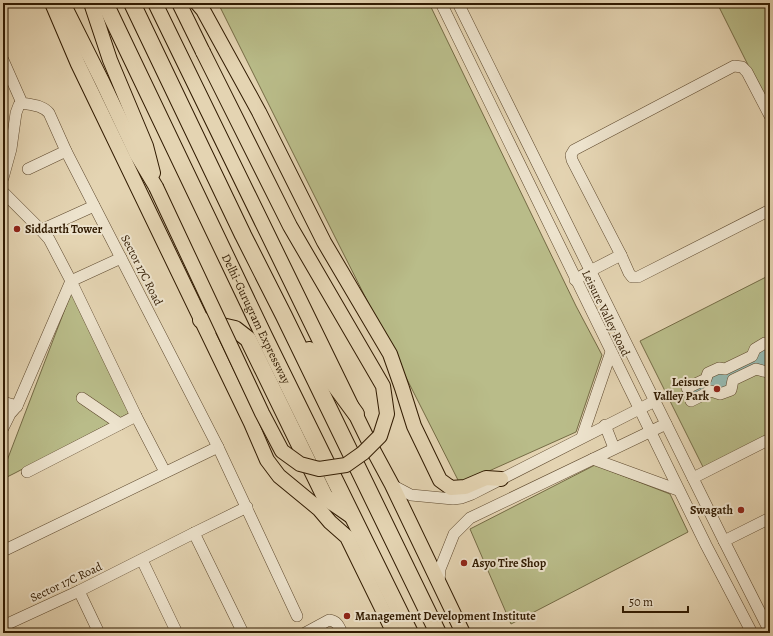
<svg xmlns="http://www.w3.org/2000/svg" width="773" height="636" viewBox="0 0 773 636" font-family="Alegreya,serif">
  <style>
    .green { fill: #b9bc89; stroke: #746b45 }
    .water { fill: #95b8af; stroke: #6d7969 }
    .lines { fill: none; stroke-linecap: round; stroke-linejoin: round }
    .minor-casing { stroke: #5d482d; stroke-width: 12 }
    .major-casing { stroke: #301a01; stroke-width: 16 }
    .highway-casing { stroke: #301a01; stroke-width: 18 }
    .minor { stroke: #ede3cd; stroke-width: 11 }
    .major { stroke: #e4d4b2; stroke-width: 14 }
    .highway { stroke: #e4d4b2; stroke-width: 16 }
    .major-bridge-casing { stroke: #301a01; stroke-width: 16; stroke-linecap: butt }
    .major-bridge { stroke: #e4d4b2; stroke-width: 14 }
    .poi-dot { fill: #8f2418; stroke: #ede3cd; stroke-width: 1.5 }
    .labels { text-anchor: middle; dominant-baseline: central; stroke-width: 4; stroke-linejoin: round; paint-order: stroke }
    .poi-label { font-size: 12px; font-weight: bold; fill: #301a01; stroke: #ede3cd; text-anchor: start }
    .street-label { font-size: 12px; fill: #301a01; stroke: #ede3cd }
  </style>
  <rect width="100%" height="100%" fill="#e4d4b2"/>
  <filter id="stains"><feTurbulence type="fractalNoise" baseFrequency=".005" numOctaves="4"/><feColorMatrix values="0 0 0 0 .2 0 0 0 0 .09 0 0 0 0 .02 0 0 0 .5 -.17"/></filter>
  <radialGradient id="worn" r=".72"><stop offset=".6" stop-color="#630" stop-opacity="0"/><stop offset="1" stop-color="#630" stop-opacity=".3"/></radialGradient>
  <g class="green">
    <path d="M218,3h211l147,303 26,49 -26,77 -116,52 -123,-243z"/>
    <path d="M717,3h53v106z"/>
    <path d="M770,275v163l-65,33 -65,-130z"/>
    <path d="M73,288l60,123 -118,62 -12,6v-8z"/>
    <path d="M595,465l75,29 18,38 -177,92 -41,-95z"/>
  </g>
  <g class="water">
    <path d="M3,125l2,1 5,13 -7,13z"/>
    <path d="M770,345v26l-37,9 -2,10 -40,10 -5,-10z"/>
  </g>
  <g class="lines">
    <defs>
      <g id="minor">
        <path d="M441,3l265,542 46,88"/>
        <path d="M458,3l266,538 46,91"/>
        <path d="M3,60l19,43c10,2 20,2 27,10l17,38 152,296 79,169"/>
        <path d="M770,116l-23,-44 -5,-5 -8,-1 -160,84 -3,5 1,5 49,95 8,18 3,4h6l132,-67"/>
        <path d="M28,169l38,-18"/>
        <path d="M3,178l8,-29 5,-36 3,-8 3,-2"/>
        <path d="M3,192l38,38 8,9 22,42 -54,125 -14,-4"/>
        <path d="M41,230l53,-24"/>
        <path d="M121,258l-50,23 65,135 29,56"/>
        <path d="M575,280l15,-9 31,-16"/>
        <path d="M687,388l19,-9 2,-6 11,-5 6,1 27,-13 3,-7 10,-6 5,2"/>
        <path d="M82,398l38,26"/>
        <path d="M691,401l20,-10 9,3 11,-4 2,-10 23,-11 11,3 3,-1"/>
        <path d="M605,425l9,23"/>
        <path d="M3,428l7,-14 7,-8"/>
        <path d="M582,437l29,-85"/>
        <path d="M593,459l85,31"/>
        <path d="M27,472l109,-56"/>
        <path d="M693,478l77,-39"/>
        <path d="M392,485l19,10 42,4 8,-1 11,-4 183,-93"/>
        <path d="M194,533l49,100"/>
        <path d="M724,541l46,-23"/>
        <path d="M3,551l215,-104"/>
        <path d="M142,560l35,73"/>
        <path d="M439,581l1,-12 14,-35 16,-16 196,-94"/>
        <path d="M79,591l20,42"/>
        <path d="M3,626l76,-35 115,-58 53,-26"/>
        <path d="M305,633l24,-13c8,1 10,6 13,13"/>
      </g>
      <g id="major">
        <path d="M52,3l26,61 173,359 16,37 12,16 40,33 11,13 17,15 47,96"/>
        <path d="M63,3l39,78 35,74 19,32"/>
        <path d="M91,3l19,57 36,86 7,27"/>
        <path d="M155,3l216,443 21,39 71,148"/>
        <path d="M179,3l24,49"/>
        <path d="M197,3l6,7 56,102 65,130 66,112 12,34 12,38 26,54 11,8 14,-1 21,-9 15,1"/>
      </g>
      <g id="highway">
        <path id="s1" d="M105,3l159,333 146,297"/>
        <path d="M132,3l111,232 41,81 154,317"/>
        <path d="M201,320l12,4 22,5 13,10 77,158 26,18"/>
        <path d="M309,350l47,64"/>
      </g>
    </defs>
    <use href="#minor" class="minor-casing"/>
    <use href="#major" class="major-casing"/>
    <use href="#highway" class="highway-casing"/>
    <use href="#minor" class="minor"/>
    <use href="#major" class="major"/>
    <use href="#highway" class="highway"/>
    <defs>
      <path id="major-bridge" d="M156,187l106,226 20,38 18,13 19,5 27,-4 17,-12 17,-17 7,-22 -4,-28 -11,-19 -82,-141 -87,-174"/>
    </defs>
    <use href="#major-bridge" class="major-bridge-casing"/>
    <use href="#major-bridge" class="major-bridge"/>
  </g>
  <g class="poi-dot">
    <circle cx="17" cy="229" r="4"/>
    <circle cx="717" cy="389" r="4"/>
    <circle cx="741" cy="510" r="4"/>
    <circle cx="464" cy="563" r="4"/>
    <circle cx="347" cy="616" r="4"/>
  </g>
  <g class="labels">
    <g class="poi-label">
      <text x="25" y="229">Siddarth Tower</text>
      <text x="709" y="382" text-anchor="end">Leisure<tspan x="709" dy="14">Valley Park</tspan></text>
      <text x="733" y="510" text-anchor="end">Swagath</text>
      <text x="472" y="563">Asyo Tire Shop</text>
      <text x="355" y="616">Management Development Institute</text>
    </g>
    <g class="street-label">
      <text transform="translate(142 270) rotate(63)">Sector 17C Road</text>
      <text transform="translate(606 313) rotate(64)">Leisure Valley Road</text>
      <text stroke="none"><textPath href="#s1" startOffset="350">Delhi-Gurugram Expressway</textPath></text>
      <text transform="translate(66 582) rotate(-25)">Sector 17C Road</text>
    </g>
  </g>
  <rect width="773" height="636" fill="none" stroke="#e4d4b2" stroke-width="16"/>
  <rect x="4" y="4" width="765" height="628" fill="none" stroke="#301a01" stroke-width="2"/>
  <rect x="8" y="8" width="757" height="620" fill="none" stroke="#301a01"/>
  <path d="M623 606v6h65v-6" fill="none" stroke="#301a01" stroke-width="2"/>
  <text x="629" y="606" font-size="12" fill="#301a01" stroke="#ede3cd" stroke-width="3" paint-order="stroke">50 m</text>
  <rect width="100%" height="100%" filter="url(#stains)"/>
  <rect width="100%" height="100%" fill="url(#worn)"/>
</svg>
